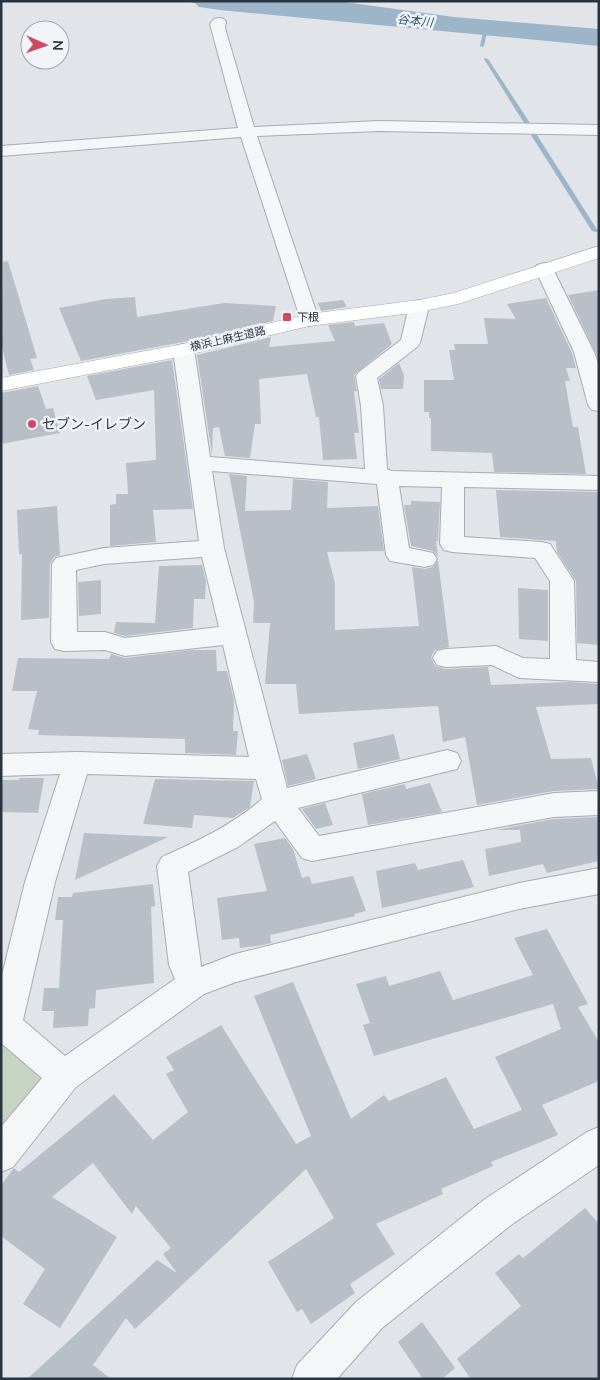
<svg xmlns="http://www.w3.org/2000/svg" width="600" height="1380" viewBox="0 0 600 1380" font-family="'Nunito Sans','Noto Sans JP',sans-serif">
  <style>
    .green { fill: #c8d4c3 }
    .water { fill: #9db5c9 }
    .lines { fill: none; stroke-linecap: round; stroke-linejoin: round }
    .stream { fill: #9db5c9; fill-rule: evenodd }
    .building { fill: #b9bfc7 }
    .street-casing { stroke: #a6acb4; stroke-width: 2 }
    .primary-casing { stroke: #a1aab5; stroke-width: 1 }
    .street { fill: #f4f6f8; fill-rule: evenodd }
    .primary { fill: #fff; fill-rule: evenodd }
    .poi-dot { fill: #cd4863; stroke: #f1f4f7; stroke-width: 2 }
    .labels { text-anchor: middle; dominant-baseline: central; stroke-width: 5; stroke-linejoin: round; paint-order: stroke }
    .far-poi-label { font-size: 11px; fill: #2a3441; stroke: #f1f4f7; text-anchor: start }
    .far-street-label { font-size: 11px; fill: #2a3441; stroke: #f1f4f7 }
    .far-water-label { font-size: 12px; font-style: italic; fill: #345575; stroke: #f1f4f7 }
    .poi-label { font-size: 14px; fill: #2a3441; stroke: #f1f4f7; text-anchor: start }
  </style>
  <rect width="100%" height="100%" fill="#e1e5ea"/>
  <path class="green" d="M1,1027l63,49 -63,79z"/>
  <path class="water" d="M185,1h152l117,16 145,12v17l-379,-36 -21,-3 -4,-4z"/>
  <g class="lines">
    <g class="stream">
      <path d="M486,27l2,1 -4,18 -2,1 -2,-1 4,-18z"/>
      <path d="M484,58l4,1 42,64 -1,1 -5,-1 -40,-64z"/>
      <path d="M532,134l5,1 61,96 -1,1 -5,-1 -61,-96z"/>
    </g>
  </g>
  <g class="building">
    <path d="M8,261l29,97 -7,1 4,11 -25,5 -7,-28 1,-85z"/>
    <path d="M599,290v70l-31,-65z"/>
    <path d="M135,297l2,20 87,-14 52,3 -3,15 -90,21 -102,19 -22,-53 47,-9z"/>
    <path d="M546,298l26,55 4,15h-10l4,13h-5l8,46h5l8,47 -92,-2 -2,-19 -61,-2v-33h-2v-6h-5v-32h30l-5,-30h6l-1,-6h34l-4,-26 32,1 -9,-15z"/>
    <path d="M343,300l4,7 -26,4 -3,-8z"/>
    <path d="M354,322l1,4 29,-3 8,21 -38,31 3,16h-3l5,42h-5l3,26 -34,1 -4,-43h-3l-9,-43 -48,5 2,45h-6l-5,34 -25,-2 -6,-29 -6,1 -1,27 -15,-100 74,-18 -2,10 66,-6 -7,-16z"/>
    <path d="M172,360l21,149 -40,1 3,32 -46,4v-41l6,-1v-10h12l-2,-31 30,-3 -2,-70 -58,10 -9,-24z"/>
    <path d="M399,363l5,12 -1,14h-22l-2,-10z"/>
    <path d="M38,386l8,23 7,-1 7,25 -59,11v-51z"/>
    <path d="M229,474l18,2 -2,35 46,-1 2,-31 35,3 -1,26 51,-2 6,45 -57,1 8,31v47l84,-4 -7,-59 13,2 8,-2 5,-7 11,87 -14,3 -4,7 4,9 11,3 42,-2 3,18 79,-3 29,2v20l-63,3 15,52 40,-1 8,31 -45,2 -77,14 -12,-68 -22,5 -5,-36 -139,8 -3,-30h-31l5,-61h-17l1,-21z"/>
    <path d="M496,490l103,2v153l-22,-2 -1,-62 -19,-29 -1,-11 -56,-4z"/>
    <path d="M411,501l29,1 -2,39h-2l2,16 -5,-6 -22,-5 -7,-41h7z"/>
    <path d="M57,506l3,49 -6,2 -4,7 -1,54 -28,2 1,-66h-3l-2,-44z"/>
    <path d="M202,565l4,16 -1,18h-11l-1,29 -68,8 -11,-3 2,-11 39,1 4,-57z"/>
    <path d="M101,580v34l-22,2 -1,-34z"/>
    <path d="M518,588l30,2v51l-29,-2z"/>
    <path d="M192,650h24l1,21h10l7,29 -1,31h5l-2,24 -51,-2v-14l-147,-4 1,-5 -11,-1 9,-38h-25l6,-33 91,1 2,-5 14,4z"/>
    <path d="M394,734l6,25 -42,10 -5,-26z"/>
    <path d="M307,754l9,25 -28,7 -6,-26z"/>
    <path d="M19,778h25l-6,35 -37,-1v-32h18z"/>
    <path d="M155,779l99,2 -4,26 -17,11 -39,-3 -2,13 -49,-4z"/>
    <path d="M430,783l12,29 -74,13 -6,-31 43,-10 1,5z"/>
    <path d="M325,803l8,22 -17,4 -14,-20z"/>
    <path d="M599,817v44l-52,12 -4,-9 -54,12 -4,-27 36,-7 -1,-12h-25l59,-11z"/>
    <path d="M84,833l84,4 -93,43z"/>
    <path d="M285,838l8,11 9,29 7,-2 3,8 41,-8 13,35 -12,3 1,2 -85,19 1,8 -8,2 -23,3 -1,-10 -17,2 -5,-42 50,-7 -13,-47z"/>
    <path d="M463,860l11,27 -92,21 -6,-37 39,-8 3,7z"/>
    <path d="M153,884l2,22 -4,1 3,76 -58,7 -1,18 -6,1 -1,17 -35,2 1,-17h-12l2,-23h15l4,-68h-8l3,-23h14l1,-4z"/>
    <path d="M547,929l41,75 -10,3 21,35v39l-57,24 16,30 -67,27 2,4 -52,23 2,5 -67,30 19,30 -45,30 5,9 -44,31 -9,-15 -5,3 -29,-50 66,-44 -28,-49 -171,160 -9,-11 -33,47 18,14h-84l130,-119 20,13 -14,-19 8,-6 -35,-42 -4,8 -39,-51 -41,34 65,40 -57,91 -37,-24 22,-35 -44,-33v-51l13,-17 5,4 95,-78 39,46 35,-28 -22,-38 8,-4 -8,-13 55,-32 75,119 15,-8 -57,-140 39,-14 58,137 33,-24 5,6 57,-24 28,52 48,-19 -27,-53 66,-28 -8,-25 -179,52 -11,-31 7,-2 -14,-39 30,-8 3,10 51,-15 13,29 80,-25 -19,-37z"/>
    <path d="M585,1208l14,16v155h-128l-14,-20 64,-53 -26,-33 24,-19 4,4z"/>
    <path d="M422,1322l33,46 -13,11h-19l-25,-37z"/>
  </g>
  <g class="lines">
    <defs>
      <g id="street">
        <path d="M219,18l5,1 2,3 -1,6 29,99 125,-6 220,4v10l-220,-4 -122,5 62,184 -3,4 -7,2 -7,-2 -61,-187 -240,19v-10l237,-18 -28,-104 4,-5z"/>
        <path d="M544,263l7,2 2,4 41,83 5,14v45l-7,-1 -4,-5 -14,-53 -39,-83 2,-4z"/>
        <path d="M419,300l7,2 3,4 -9,37 -3,4 -40,31 6,28 4,63 4,2 208,5v14l-135,-3v50l78,5 8,2 24,37 2,79 23,2v20l-80,-4 -27,-13 -46,2 -9,-2 -4,-7 4,-7 9,-2 50,-3 27,12 27,1v-78l-15,-23 -83,-6 -8,-2 -4,-6 2,-57 -43,-1 10,62 24,5 4,6 -4,6 -8,2 -35,-6 -4,-6 -9,-71 -165,-13 12,77 63,240 160,-38 10,3 4,8 -4,8 -159,39 21,28 235,-43 45,-2v24l-45,2 -242,44 -10,-3 -27,-37 -37,26 -50,25 13,93v2l34,-13 284,-71 80,-15v26l-80,15 -283,73 -32,12 -128,93 -63,80 -12,5v-45l41,-49 -41,-35v-64l24,-97 35,-108 -59,2v-22l76,-2 172,5 -26,-112 -98,11 -20,-6 -41,1 -9,-2 -4,-7 1,-78 4,-6 48,-10 95,-7 -26,-191 3,-4 7,-2 7,2 5,9 15,102 155,12 -4,-63 -5,-30 3,-4 42,-32 8,-34 3,-4zM202,557l17,70 -94,11 -20,-6h-28l-1,-62 28,-6zM87,774l169,5 6,20c-29,26 -65,42 -100,58l-5,9 12,99 6,14 -110,77 -42,-36 32,-138z"/>
        <path d="M599,1127v38l-88,60 -129,103 -45,51h-45l5,-14 59,-63 129,-103 102,-67z"/>
      </g>
      <path id="primary" d="M599,246v12l-141,46 -39,8 -110,14 -126,30 -182,35v-13l182,-34 126,-30 110,-14 35,-7z"/>
    </defs>
    <use href="#street" class="street-casing"/>
    <use href="#primary" class="primary-casing"/>
    <use href="#street" class="street"/>
    <use href="#primary" class="primary"/>
  </g>
  <g class="poi-dot">
    <rect x="282" y="312" width="10" height="10" rx="2.5"/>
    <circle cx="32" cy="424" r="5"/>
  </g>
  <g class="labels">
    <g class="far-poi-label">
      <text x="297" y="317">下根</text>
    </g>
    <g class="far-street-label">
      <text transform="translate(228 339) rotate(-13)">横浜上麻生道路</text>
    </g>
    <g class="far-water-label">
      <text transform="translate(415 21) rotate(6)">谷本川</text>
    </g>
    <g class="poi-label">
      <text x="42" y="424">セブン-イレブン</text>
    </g>
  </g>
  <rect width="600" height="1380" fill="none" stroke="#2a3441" stroke-width="5"/>
  <g transform="translate(45 45) rotate(92)"><circle r="24" fill="#f1f4f7" stroke="#a1a7ae"/>
  <path d="M0-4L9 19L0 12L-9 19Z" fill="#cd4863"/>
  <text y="-8" font-size="14" font-weight="bold" text-anchor="middle" fill="#2a3441">N</text>
  </g>
</svg>
